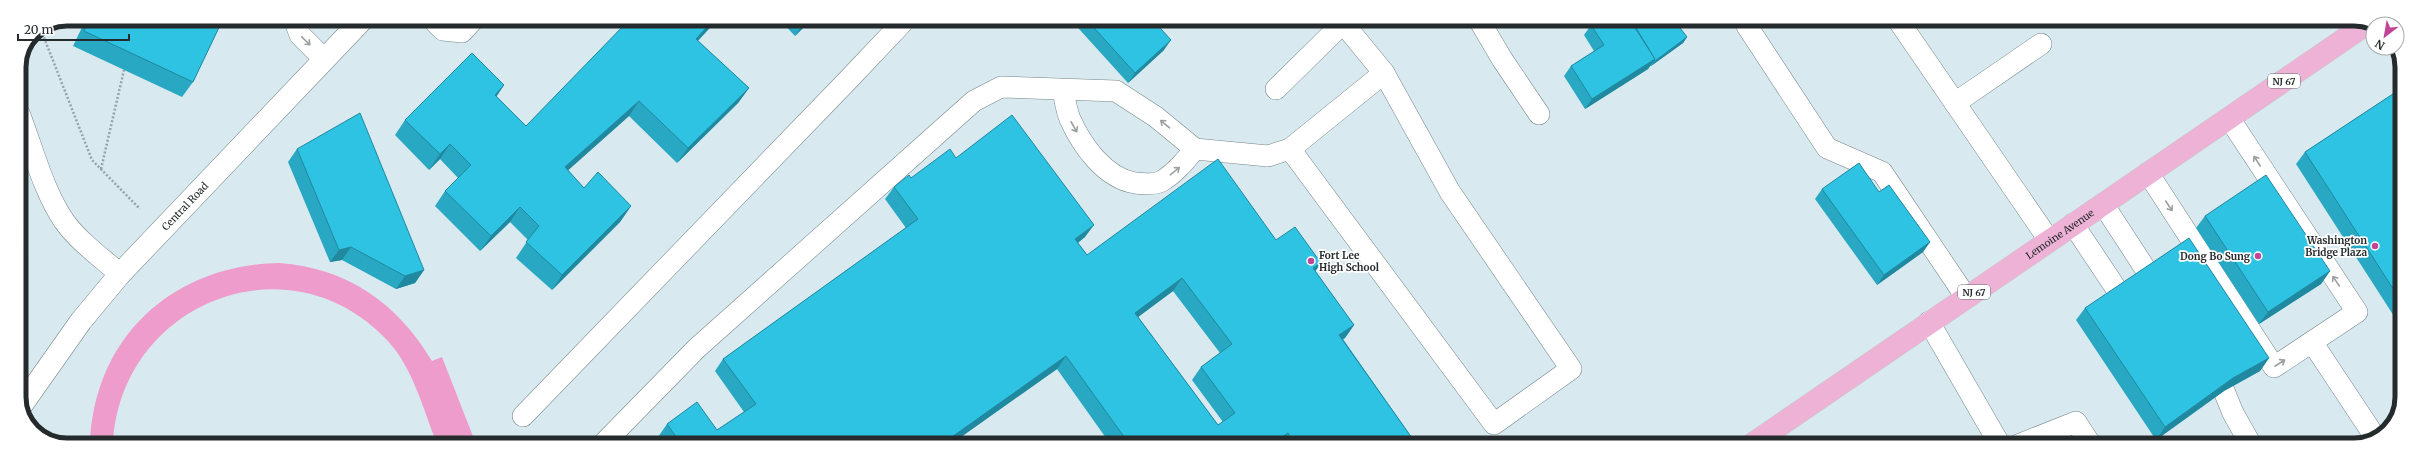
<svg xmlns="http://www.w3.org/2000/svg" width="2421" height="464" viewBox="0 0 2421 464" font-family="Merriweather,serif">
  <style>
    .green { fill: #ee9ccc }
    .lines { fill: none; stroke-linecap: round; stroke-linejoin: round }
    .lane-casing { stroke: #76868b; stroke-width: 22 }
    .street-casing { stroke: #76868b; stroke-width: 23 }
    .primary-casing { stroke: #c6c8c8; stroke-width: 23 }
    .path { stroke: #96a3a7; stroke-width: 2.5; stroke-dasharray: 2 2; stroke-linecap: butt }
    .lane { stroke: #fff; stroke-width: 21 }
    .street { stroke: #fff; stroke-width: 22 }
    .primary { stroke: #efb2d7; stroke-width: 22 }
    .wall { fill: #28a8c3; fill-rule: evenodd }
    .shaded-wall { fill: #20889f }
    .building { fill: #2ec3e3; stroke: #20889f; fill-rule: evenodd }
    .oneway { stroke: #9da0a0 }
    .poi-dot { fill: #c04596; stroke: #fff; stroke-width: 1.5 }
    .labels { text-anchor: middle; dominant-baseline: central; stroke-width: 3.5; stroke-linejoin: round; paint-order: stroke }
    .shield { fill: #fff; stroke: #666b6c; stroke-width: 1 }
    .shield-label { font-size: 9px; font-weight: bold; fill: #252b2d }
    .street-label { font-size: 10px; fill: #252b2d; stroke: #fff }
    .poi-label { font-size: 10px; font-weight: bold; fill: #252b2d; stroke: #fff; text-anchor: end }
    .rim { fill: none; stroke: #252b2d; stroke-width: 5 }
  </style>
  <rect width="100%" height="100%" fill="#d8eaef"/>
  <path class="green" d="M279,263c69,5 118,40 153,98l10,-4 34,87h-39c-14,-35 -24,-77 -51,-105 -99,-103 -266,-35 -273,105h-23c4,-108 84,-179 189,-181z"/>
  <g class="lines">
    <defs>
      <g id="lane">
        <path d="M294,19l6,16 24,24"/>
        <path d="M432,19l11,11 19,2 12,-13"/>
        <path d="M1479,20l23,39 37,55"/>
        <path d="M1898,20l151,220"/>
        <path d="M1747,26l80,122 55,24 84,125"/>
        <path d="M1063,90c2,9 3,20 7,29 12,27 35,59 65,64 8,1 19,2 27,-2 13,-8 23,-20 33,-32"/>
        <path d="M1955,103l86,-59"/>
        <path d="M19,113c14,36 24,77 45,108 15,21 38,37 56,53"/>
        <path d="M1290,149l204,275 77,-55 -121,-177 -66,-119"/>
        <path d="M2148,173l126,194 83,-55 -128,-194"/>
        <path d="M2103,204l45,69"/>
        <path d="M2073,224l44,66"/>
        <path d="M1929,322l71,123"/>
        <path d="M2312,342l63,95"/>
        <path d="M2224,391l9,22 18,32"/>
        <path d="M523,416l326,-337 53,-56 -1,-4"/>
        <path d="M603,444l94,-96 277,-247 27,-14 115,4 40,26 39,32 73,7 22,-7 94,-76 -41,-50 -67,66"/>
        <path d="M2018,445l58,-23 15,23"/>
      </g>
      <g id="street">
        <path d="M1343,23l3,-4"/>
        <path id="s1" d="M21,406l60,-85 39,-47 243,-255"/>
      </g>
      <g id="primary">
        <path id="s2" d="M1751,445l617,-422"/>
      </g>
    </defs>
    <use href="#lane" class="lane-casing"/>
    <use href="#street" class="street-casing"/>
    <use href="#primary" class="primary-casing"/>
    <g class="path">
      <path d="M41,30l51,130 48,49"/>
      <path d="M101,169l23,-99"/>
    </g>
    <use href="#lane" class="lane"/>
    <use href="#street" class="street"/>
    <use href="#primary" class="primary"/>
  </g>
  <g class="wall">
    <path d="M86,19h137l-30,63 -11,15 -109,-51z"/>
    <path d="M718,19l-20,22 51,47 -11,15 -61,60 -48,-47 -61,54 16,18 47,18 -11,16 -68,68 -36,-32 12,-18 -18,-18 -30,29 -45,-45 10,-15 13,-13 -18,-19 -11,11 -34,-35 10,-15 99,-35 -8,12 30,29z"/>
    <path d="M779,19h33l-17,17z"/>
    <path d="M1070,19h82l12,31 -36,33z"/>
    <path d="M1591,25l45,3 51,9 -4,6 -32,23h-1l-2,3 -63,40 -21,-33 7,-10 23,-15 -10,-16z"/>
    <path d="M2402,88l-1,239 -105,-163 9,-12z"/>
    <path d="M297,149l127,121 -9,13 -19,6 -54,-29 -12,2 -42,-100z"/>
    <path d="M956,158l129,79 -7,6 9,12 189,-15 39,31 39,54 -9,13 -2,1 74,106h-306l-54,-76 -106,75h-288l-5,-7 9,-13 50,6 27,-18 -29,-41 8,-12 183,-131 -21,-29 9,-12zM1173,291l47,62 -19,14 -9,13 31,42 -5,3 -80,-108z"/>
    <path d="M1822,189l57,3 51,50 -7,10 -46,33 -62,-86z"/>
    <path d="M2205,216l125,55 -9,13 -62,40 -63,-96z"/>
    <path d="M2085,308l184,50 -9,13 -36,20 -68,49 -80,-120z"/>
  </g>
  <g class="shaded-wall">
    <path d="M714,19h4l-33,35 11,-15z"/>
    <path d="M807,19h5l-17,17 11,-16z"/>
    <path d="M1687,37l-4,6 -32,23 4,-5z"/>
    <path d="M1171,40l-7,10 -36,33 7,-10z"/>
    <path d="M1655,59l-7,10 -63,40 7,-10z"/>
    <path d="M504,85l-10,15 1,-5z"/>
    <path d="M749,88l-11,15 -61,60 11,-15z"/>
    <path d="M639,101l-10,15 -74,66 10,-15z"/>
    <path d="M450,144l-10,15 -11,11 11,-16z"/>
    <path d="M631,206l-11,16 -68,68 10,-15z"/>
    <path d="M520,207l-10,15 -30,29 11,-15z"/>
    <path d="M1094,225l-9,12 -19,14 9,-12z"/>
    <path d="M1930,242l-7,10 -46,33 7,-10z"/>
    <path d="M351,247l-9,13 -12,2 9,-12z"/>
    <path d="M1321,263l-9,13 1,-8z"/>
    <path d="M424,270l-9,13 -19,6 9,-13z"/>
    <path d="M2330,271l-9,13 -62,40 9,-12z"/>
    <path d="M1182,278l-9,13 -47,35 9,-13z"/>
    <path d="M1354,325l-9,13 -14,9 8,-12z"/>
    <path d="M1066,356l-9,13 -106,75h-9z"/>
    <path d="M2269,358l-9,13 -36,20 -68,49 9,-13 68,-49z"/>
    <path d="M1288,433l-9,12h-8z"/>
  </g>
  <g class="building">
    <path d="M90,19h133l-30,63 -109,-51z"/>
    <path d="M630,19h84l-18,20 53,49 -61,60 -49,-47 -74,66 19,21 14,-16 33,34 -69,69 -36,-33 13,-16 -19,-19 -29,29 -46,-45 26,-26 -21,-21 -10,10 -35,-34 67,-67 32,32 -9,10 31,31z"/>
    <path d="M1086,19h66l19,21 -36,33z"/>
    <path d="M1599,20h31l25,39 -63,40 -21,-33 33,-21 -13,-20z"/>
    <path d="M1648,20h26l13,17 -32,24 -1,-1 1,-1 -19,-31z"/>
    <path d="M2402,88l-1,213 -96,-149z"/>
    <path d="M360,113l64,157 -19,6 -54,-29 -12,3 -42,-101z"/>
    <path d="M1012,115l82,110 -19,14 12,16 131,-96 58,81 19,-13 26,36 -8,5 41,57 -15,10 78,110h-121l-8,-12 -17,12h-149l5,-4 -61,-85 -124,88h-261l-14,-20 30,-22 20,28 39,-26 -33,-45 195,-140 -24,-32 15,-12 2,3 39,-29 6,9zM1182,278l50,66 -31,23 34,46 -17,12 -83,-112z"/>
    <path d="M1859,163l20,29 10,-7 41,57 -46,33 -62,-86z"/>
    <path d="M2266,175l64,96 -62,41 -63,-96z"/>
    <path d="M2189,238l80,120 -36,20 -68,49 -80,-119z"/>
  </g>
  <defs><path id="oneway-shaft" d="M-6 0H5M1.5-3L5.5 0L1.5 3" fill="none" stroke-width="1.6" stroke-linecap="round" stroke-linejoin="round"/></defs>
  <g class="oneway">
    <use href="#oneway-shaft" transform="translate(306 41) rotate(44)"/>
    <use href="#oneway-shaft" transform="translate(1165 124) rotate(-140)"/>
    <use href="#oneway-shaft" transform="translate(1074 127) rotate(61)"/>
    <use href="#oneway-shaft" transform="translate(2257 161) rotate(-123)"/>
    <use href="#oneway-shaft" transform="translate(1175 171) rotate(-39)"/>
    <use href="#oneway-shaft" transform="translate(2169 206) rotate(57)"/>
    <use href="#oneway-shaft" transform="translate(2336 281) rotate(-124)"/>
    <use href="#oneway-shaft" transform="translate(2280 363) rotate(-33)"/>
  </g>
  <g class="poi-dot">
    <circle cx="2375" cy="246" r="4"/>
    <circle cx="2258" cy="256" r="4"/>
    <circle cx="1311" cy="261" r="4"/>
  </g>
  <g class="labels">
    <g class="shield">
      <rect x="2268" y="74" width="32" height="14" rx="3"/>
      <rect x="1958" y="285" width="32" height="14" rx="3"/>
    </g>
    <g class="shield-label">
      <text x="2284" y="81">NJ 67</text>
      <text x="1974" y="292">NJ 67</text>
    </g>
    <g class="street-label">
      <text stroke="none"><textPath href="#s1" startOffset="259">Central Road</textPath></text>
      <text stroke="none"><textPath href="#s2" startOffset="374">Lemoine Avenue</textPath></text>
    </g>
    <g class="poi-label">
      <text x="2367" y="240">Washington<tspan x="2367" dy="12">Bridge Plaza</tspan></text>
      <text x="1319" y="255" text-anchor="start">Fort Lee<tspan x="1319" dy="12">High School</tspan></text>
      <text x="2250" y="256">Dong Bo Sung</text>
    </g>
  </g>
  <path d="M0 0H2421V464H0ZM67 26H2354A41 41 0 0 1 2395 67V397A41 41 0 0 1 2354 438H67A41 41 0 0 1 26 397V67A41 41 0 0 1 67 26Z" fill="#fff" fill-rule="evenodd"/>
  <path class="rim" d="M67 26H2354A41 41 0 0 1 2395 67V397A41 41 0 0 1 2354 438H67A41 41 0 0 1 26 397V67A41 41 0 0 1 67 26Z"/>
  <g transform="translate(2385 36) rotate(211)"><circle r="19" fill="#ffffff" stroke="#a8aaab"/>
  <path d="M0-3L7 15L0 10L-7 15Z" fill="#c04596"/>
  <text y="-6" font-size="11" font-weight="bold" text-anchor="middle" fill="#252b2d">N</text>
  </g>
  <path d="M18 34v6h111v-6" fill="none" stroke="#252b2d" stroke-width="2"/>
  <text x="24" y="34" font-size="12" fill="#252b2d" stroke="#ffffff" stroke-width="3" paint-order="stroke">20 m</text>
</svg>
